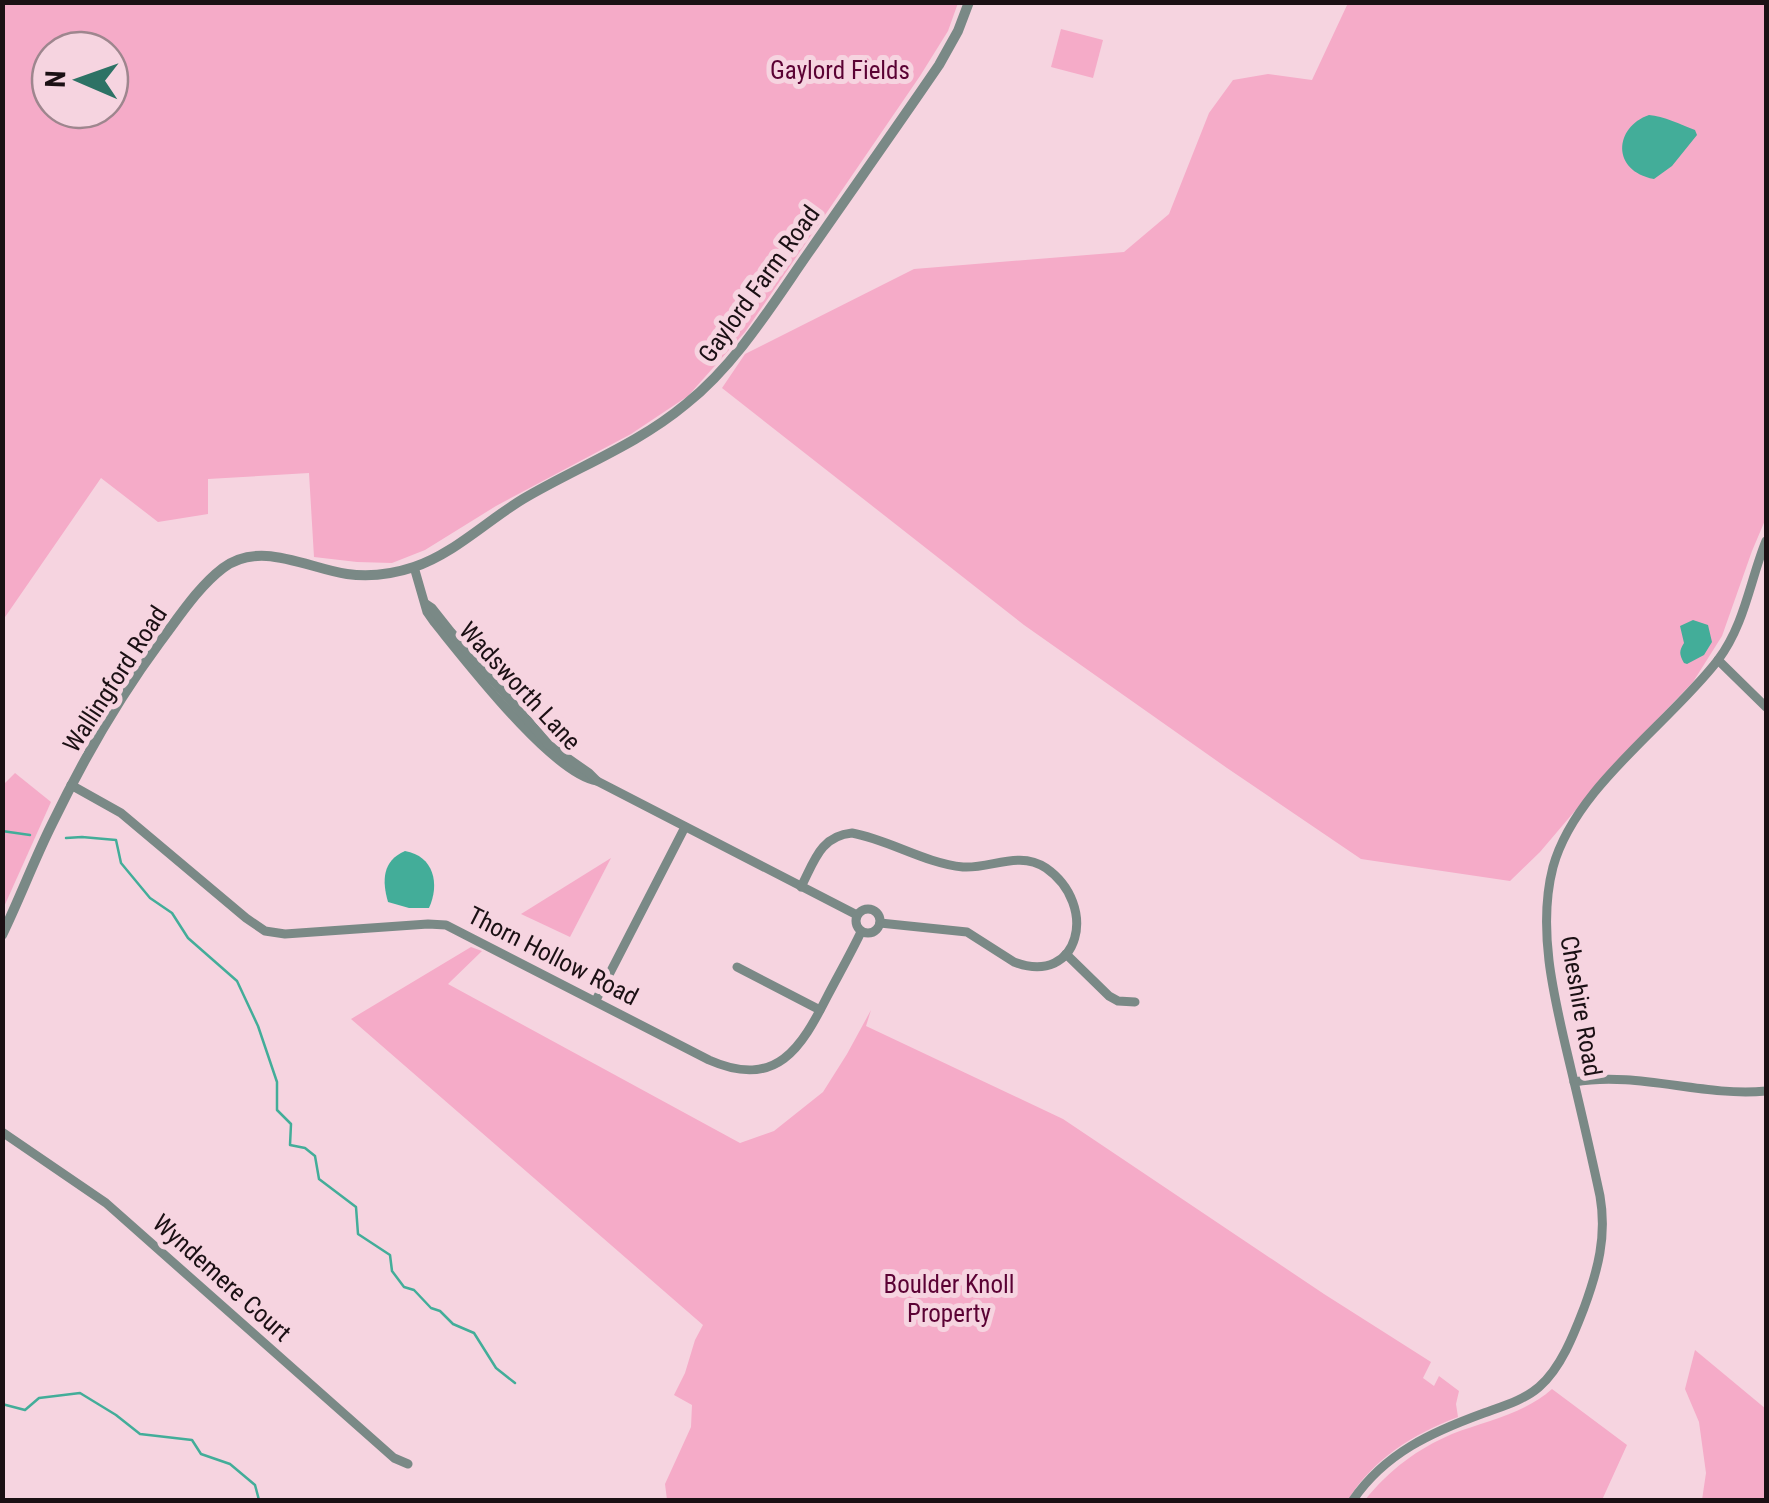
<svg xmlns="http://www.w3.org/2000/svg" width="1769" height="1503" viewBox="0 0 1769 1503" font-family="'Roboto Condensed',sans-serif">
  <style>
    .green { fill: #f5abc8; fill-rule: evenodd }
    .water { fill: #43ad99 }
    .lines { fill: none; stroke-linecap: round; stroke-linejoin: round }
    .stream { stroke: #43ad99; stroke-width: 2.5 }
    .minor { stroke: #7a8986; stroke-width: 9 }
    .tertiary { stroke: #7a8986; stroke-width: 10 }
    .labels { text-anchor: middle; dominant-baseline: central; stroke-width: 10; stroke-linejoin: round; paint-order: stroke }
    .park-label { font-size: 25px; fill: #5b0234; stroke: #f6d4e0 }
    .street-label { font-size: 25px; fill: #1b1014; stroke: #f6d4e0 }
  </style>
  <rect width="100%" height="100%" fill="#f6d4e0"/>
  <g class="green">
    <path d="M3,3h955l-10,28 -28,45 -175,256 -57,64 -57,38 -135,72 -71,44 -33,13 -35,-1 -43,-5 -5,-84 -101,6v35l-50,8 -57,-44 -98,142zM50,50h60v60h-60z"/>
    <path d="M1348,3h418v515l-14,33 -30,85 -29,46 -74,77 -79,93 -30,29 -149,-22 -134,-91 -203,-143 -302,-237 23,-34 169,-85 210,-17 45,-38 40,-101 24,-33 35,-6 44,6z"/>
    <path d="M1061,29l42,11 -10,38 -42,-11z"/>
    <path d="M15,773l36,29 -48,107v-124z"/>
    <path d="M611,858l-41,79 -49,-23z"/>
    <path d="M471,947l11,4 -34,33 292,159 34,-12 49,-39 24,-38 24,-44 -5,16 197,93 261,175 107,68 -8,16 11,8 5,-10 20,15 -3,13 2,13c-45,17 -85,42 -110,83h-681l-2,-16 26,-57 1,-22 -18,-10 11,-22 10,-33 8,-15 -352,-306z"/>
    <path d="M1695,1350l71,59v91h-64l4,-27 -7,-51 -14,-33z"/>
    <path d="M1552,1389l75,56 -25,55h-237c24,-30 52,-51 87,-66 34,-13 72,-20 100,-45z"/>
  </g>
  <g class="water">
    <path d="M1649,115c14,1 33,10 46,15l2,5 -25,31 -18,13c-43,-8 -40,-52 -5,-64z"/>
    <path d="M1693,620l15,5 4,17 -8,13 -17,9 -3,-1c-5,-9 -5,-12 0,-20l-4,-17z"/>
    <path d="M405,851c29,5 35,33 24,57h-20l-21,-6c-6,-21 -6,-41 17,-51z"/>
  </g>
  <g class="lines">
    <g class="stream">
      <path d="M2,831l28,4"/>
      <path d="M66,838l16,-1 34,3 5,23 29,35 22,15 16,25 49,43 21,45 19,56v28l14,14 -1,21 15,3 10,8 4,23 37,28 2,27 32,21 2,16 12,16 10,3 17,18 9,3 13,13 21,9 22,35 19,15"/>
      <path d="M2,1404l23,6 14,-12 41,-5 36,22 24,19 52,6 9,14 29,10 25,21 4,15"/>
    </g>
    <g class="minor">
      <path d="M414,567l13,45 7,10c31,38 118,152 163,159l260,134"/>
      <path d="M426,604l6,4 19,24 98,113 40,28 8,8"/>
      <path d="M1718,660l48,47"/>
      <path d="M71,785l50,28 125,105 19,13 20,3 143,-10 18,1 263,135c68,30 92,-12 119,-65 11,-21 23,-42 33,-63"/>
      <path d="M801,887c13,-25 19,-51 51,-54 38,7 72,30 111,34 28,2 56,-17 83,1 53,37 34,119 -32,94l-47,-30 -87,-9"/>
      <circle cx="868" cy="921" r="12"/>
      <path d="M1066,954l43,42 9,5 17,1"/>
      <path d="M737,967l83,43"/>
      <path d="M596,1000l89,-173"/>
      <path d="M1574,1082c65,-11 127,15 192,9"/>
      <path d="M2,1132l104,71 288,255 14,6"/>
      <path d="M1353,1500c32,-47 79,-68 131,-87 19,-7 40,-13 55,-26 22,-19 35,-53 45,-79 14,-38 23,-72 16,-112 -9,-42 -19,-85 -29,-127 -15,-64 -35,-137 -18,-202 22,-80 116,-143 165,-207 27,-36 32,-80 48,-119"/>
    </g>
    <path class="tertiary" d="M2,935c18,-37 32,-75 50,-111 31,-64 65,-124 108,-182 19,-25 38,-55 63,-74 37,-28 84,0 124,6 22,3 46,0 67,-7 38,-12 74,-47 109,-68 54,-32 114,-54 163,-95 51,-41 86,-99 123,-152 43,-62 87,-124 130,-187l19,-34 11,-29"/>
  </g>
  <g class="labels">
    <g class="park-label">
      <text x="840" y="70">Gaylord Fields</text>
      <text x="949" y="1284">Boulder Knoll<tspan x="949" dy="29">Property</tspan></text>
    </g>
    <g class="street-label">
      <text transform="translate(759 284) rotate(-54)">Gaylord Farm Road</text>
      <text transform="translate(115 679) rotate(-57)">Wallingford Road</text>
      <text transform="translate(520 686) rotate(47)">Wadsworth Lane</text>
      <text transform="translate(553 956) rotate(27)">Thorn Hollow Road</text>
      <text transform="translate(1581 1006) rotate(80)">Cheshire Road</text>
      <text transform="translate(222 1278) rotate(42)">Wyndemere Court</text>
    </g>
  </g>
  <rect width="1769" height="1503" fill="none" stroke="#1b1014" stroke-width="10"/>
  <g transform="translate(80 80) rotate(272)"><circle r="48" fill="#f6d4e0" stroke="#9e868e" stroke-width="2.5"/>
  <path d="M0-8L18 38L0 25L-18 38Z" fill="#2d7265"/>
  <text y="-15" font-size="28" font-weight="bold" text-anchor="middle" fill="#1b1014">N</text>
  </g>
</svg>
